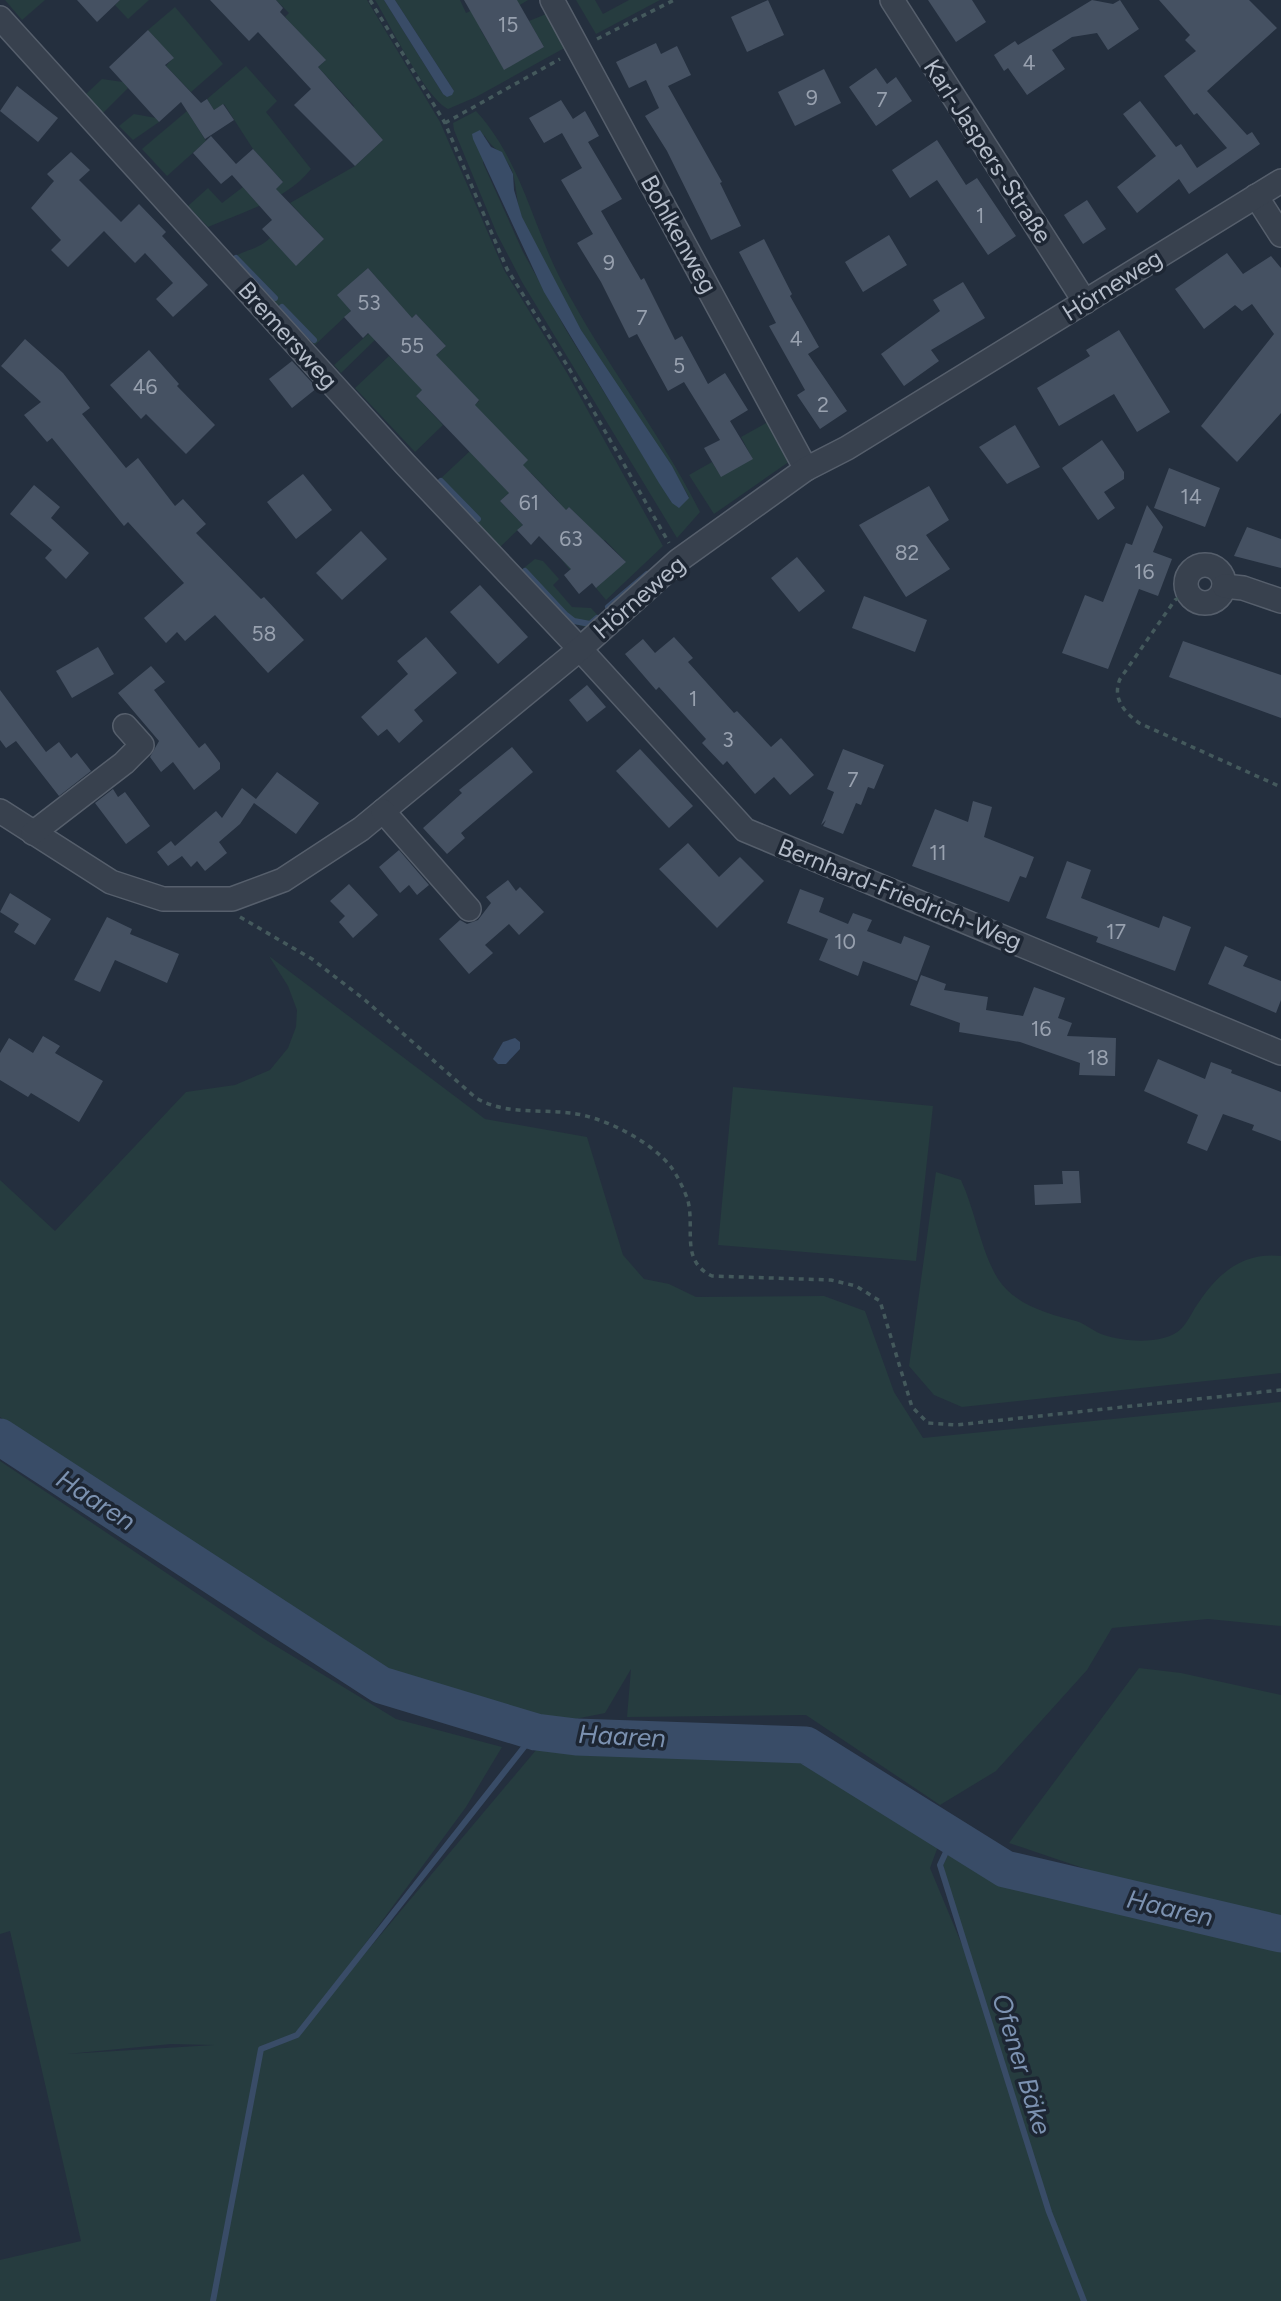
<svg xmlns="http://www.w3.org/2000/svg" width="1281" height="2301" viewBox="0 0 1281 2301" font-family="Figtree,sans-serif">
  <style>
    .green { fill: #263c3f; fill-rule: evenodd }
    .water { fill: #394c67 }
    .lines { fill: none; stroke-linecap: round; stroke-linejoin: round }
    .stream { stroke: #394c67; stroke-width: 6 }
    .river { stroke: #394c67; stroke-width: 37 }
    .building { fill: #455162 }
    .minor-casing { stroke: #565f6c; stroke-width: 26 }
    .path { stroke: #44595c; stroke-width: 3.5; stroke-dasharray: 5 5; stroke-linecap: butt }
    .minor { stroke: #38414e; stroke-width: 23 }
    .labels { text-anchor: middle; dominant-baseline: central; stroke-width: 7; stroke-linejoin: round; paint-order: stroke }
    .number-label { font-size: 21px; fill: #98a1af }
    .street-label { font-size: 24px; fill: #b4bcc9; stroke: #1d2633 }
    .water-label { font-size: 26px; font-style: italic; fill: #7c92b1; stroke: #1d2633 }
  </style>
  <rect width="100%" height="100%" fill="#242f3e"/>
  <g class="green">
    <path d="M5,0h40l-23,20z"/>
    <path d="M120,0h29l-21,19 -13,-14z"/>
    <path d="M276,0h91l73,122 64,148 63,103 96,173 -57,54 -10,-12 29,-27 -20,-21 -35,30 -8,-10 31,-29 -24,-24 -27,26 16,-32 -27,-28 -31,28 23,24 -23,22 -62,-66 32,-30 -12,-31 21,-19 -32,-34 -31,29 27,29 -28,27 -60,-64 34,-32 23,22 34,-32 -30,-32 -31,29 -7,-6 -37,36 -7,-8 66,-60 -32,-37 -30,27 13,16 -36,34 -83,-86c13,-11 23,-7 38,-21l26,27 28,-26 -34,-36 65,-37 28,-26 -22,-24h-17l10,-10 -36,-39 7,-6 -40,-44 4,-4z"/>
    <path d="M375,0h9l59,94 11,-3 -59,-91h65l6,13 28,-13h34l-48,29 24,40 40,-22 -15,-26 22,-9 17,34 -92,51 -28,12c-24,-13 -57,-83 -73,-109z"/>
    <path d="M576,0h19l8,14 26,-14h31l-64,34z"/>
    <path d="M175,7l48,57 -32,28 -25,-26 7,-8 -25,-28z"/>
    <path d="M246,66l31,35 -11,11 45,57c-23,30 -68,43 -103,58l-20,-21 20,-18 14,15 21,-16 16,18 24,-23 -30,-33 -29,-45 -10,6 -7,-11z"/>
    <path d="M102,79l21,3 5,6 -25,25 -18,-18z"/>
    <path d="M187,111l19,30 -39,35 -25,-27z"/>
    <path d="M476,111c45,49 56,114 86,171 42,80 98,150 138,230l-23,26 -155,-256 -25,-48 -43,-104 -1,-7zM484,135c9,15 21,18 28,36 5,15 4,32 10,47 16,37 37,74 57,109 33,59 77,111 110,170l-17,6 -106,-173 -43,-78 -40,-89z"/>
    <path d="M134,114l22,4 3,4 -26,18 -14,-14z"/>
    <path d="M768,422l22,39 -76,53 -25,-39 23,-13 9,14 31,-18 -11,-21z"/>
    <path d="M535,559l8,2 16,18 -6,6 19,22 19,1 10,11 -12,9 -22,-6 -47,-51z"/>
    <path d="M269,956l216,163 102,18 36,118 21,24 25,5 27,13 128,-1 41,15 29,81 29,46 358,-36v224l-73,-7 -96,9 -25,42 -91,101 -56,34 -134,-90 -179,2 4,-48 -26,44 -40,8 -47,-7 -73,-20 -70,-32 -108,-63 -267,-182v-237l55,51 131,-139 49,-7 35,-15 18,-22 8,-21 1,-17 -9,-24z"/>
    <path d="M733,1087l200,19 -17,155 -198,-16z"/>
    <path d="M936,1172l25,8c14,30 20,72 37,99 17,26 50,35 78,42 10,3 18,11 28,14 21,7 60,10 77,-6 7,-7 12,-19 18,-27 20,-30 45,-50 82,-46v117l-319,34 -28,-12 -25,-29z"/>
    <path d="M0,1461l266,179 130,79 106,28 -36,60 -157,213 228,-271 151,8 114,-2 138,86 -10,27 35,84 -22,-87 5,-10 58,29 275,65v352h-1281v-41l81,-19 -71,-310 -10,3zM171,2044l43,1 -147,9z"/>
    <path d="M1139,1668l42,5 100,22v224l-151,-35 -121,-41z"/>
  </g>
  <g class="water">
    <path d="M384,0h11l59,91 -2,4 -5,2 -4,-3z"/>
    <path d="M480,130l11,17 11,5 11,22 1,16 8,27 59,113 91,136 17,32 -10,10 -7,-5 -13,-20 -115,-191 -71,-153 -1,-5z"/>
    <path d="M515,1038l5,4v7l-14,15h-8l-5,-5 10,-17z"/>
  </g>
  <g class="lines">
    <g class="stream">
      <path d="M236,258l39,40"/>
      <path d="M282,307l32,33"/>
      <path d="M441,481l37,38"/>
      <path d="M525,571l40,43 9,7 16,3 7,-6"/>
      <path d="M608,607l39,-33"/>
      <path d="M953,1837l-13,28 109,347 35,89"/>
      <path d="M213,2301l48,-252 36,-14 239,-303"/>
    </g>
    <path class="river" d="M0,1437l381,248 155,47 40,5 230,8 199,124 276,65"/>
  </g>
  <g class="building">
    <path d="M77,0h43l-23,22z"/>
    <path d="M210,0h66l7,8 -3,4 46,48 -8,7 65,73 -28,26 -61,-61 17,-16 -53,-57 -9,9z"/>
    <path d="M464,0h53l27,47 -40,23z"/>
    <path d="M768,0l16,35 -37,17 -16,-35z"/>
    <path d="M928,0h44l14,22 -30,20z"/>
    <path d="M1092,0l21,4 7,-4 19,29 -31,21 -11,-17 -25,4 -20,13 13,19 -38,26 -19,-27 -4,3 -10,-16 21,-14 3,4z"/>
    <path d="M1159,0h90l28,28 -70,63 40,44 5,-3 8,12 -71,50 -10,-15 -42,34 -20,-26 39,-31 -33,-42 17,-13 36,46 5,-3 16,24 30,-20 -30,-35 -3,2 -30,-39 32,-25 -11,-11 5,-5z"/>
    <path d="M148,30l26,28 -9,7 36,38 6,-4 7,11 9,-6 11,16 -29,19 -24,-37 -22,20 -50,-55z"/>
    <path d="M656,43l5,11 16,-8 14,29 -23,11 54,96 -2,1 21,43 -30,14 -44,-89 -22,-35 14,-8 -13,-28 -17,8 -13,-26z"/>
    <path d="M876,68l11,16 9,-7 16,24 -36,25 -27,-39z"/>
    <path d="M824,69l17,34 -46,23 -17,-34z"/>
    <path d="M17,86l41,32 -20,24 -38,-31z"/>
    <path d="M561,100l12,19 12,-8 14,25 -11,6 34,57 -21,12 40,69 3,-2 31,62 7,-4 26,48 17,-11 23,37 -18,11 23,38 -32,18 -17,-29 16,-8 -36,-58 -16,9 -31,-57 -8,4 -28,-56 -24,-39 16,-9 -32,-54 21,-12 -20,-35 -18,10 -15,-25z"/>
    <path d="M211,136l25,28 17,-15 30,33 -7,7 48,50 -28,27 -34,-37 10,-9 -40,-45 -11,9 -28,-31z"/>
    <path d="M937,140l29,45 11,-7 39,58 -28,19 -51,-75 -27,18 -18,-28z"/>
    <path d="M71,152l19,18 -11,10 42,42 18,-18 27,28 -4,4 46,49 -35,32 -17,-18 17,-16 -28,-30 -10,10 -31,-32 -36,36 -17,-17 10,-10 -30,-32 23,-27 -7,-7z"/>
    <path d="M1087,200l19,29 -23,15 -19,-29z"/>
    <path d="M889,235l18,30 -44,27 -18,-30z"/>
    <path d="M764,239l28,55 -2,2 29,51 -11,7 39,57 -27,18 -23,-34 8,-5 -36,-64 7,-3 -37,-71z"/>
    <path d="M1227,253l16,21 28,-18 10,12v145l-44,49 -36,-36 73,-92 -22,-30 -10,7 -7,-6 -31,24 -29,-40z"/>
    <path d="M368,268l44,50 4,-4 30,32 -10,9 43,45 -4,5 53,55 -5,5 43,45 3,-3 57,55 -30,26 -4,-5 -13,11 -15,-19 7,-6 -32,-33 -8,9 -14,-15 6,-5 -23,-24 9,-8 -93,-97 6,-6 -54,-57 -5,5 -19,-21 7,-6 -14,-16z"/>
    <path d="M963,282l22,36 -54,32 8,11 -35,25 -23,-32 59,-43 -7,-11z"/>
    <path d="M1119,330l51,82 -33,20 -23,-38 -55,32 -22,-38 53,-32 -4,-6z"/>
    <path d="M25,339l38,34 27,35 -8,6 44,54 12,-10 37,48 8,-7 23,25 -10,9 65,66 3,-2 40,43 -36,33 -53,-58 -30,26 -8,-9 -11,11 -22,-25 40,-35 -56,-61 -4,4 -72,-88 -5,4 -23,-27 17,-13 -40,-36z"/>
    <path d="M149,350l30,34 -2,2 38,39 -29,29 -40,-40 -5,5 -31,-34z"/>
    <path d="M292,361l25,27 -25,20 -23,-29z"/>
    <path d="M1015,425l25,42 -33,17 -28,-37z"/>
    <path d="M1102,440l22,32v7l-20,13 11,16 -17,12 -36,-52z"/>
    <path d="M1169,468l51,20 -15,39 -51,-19z"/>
    <path d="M303,474l29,36 -36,29 -29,-37z"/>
    <path d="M34,485l26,22 -9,11 38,35 -23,26 -21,-21 7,-8 -42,-36z"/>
    <path d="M929,486l20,34 -23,15 24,34 -44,28 -47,-72z"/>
    <path d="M1147,505l16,22 -10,25 19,7 -14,37 -19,-7 -31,80 -46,-16 23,-58 18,7 23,-59 6,2z"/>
    <path d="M1247,527l34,12v29l-47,-12z"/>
    <path d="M361,531l26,28 -45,41 -26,-27z"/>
    <path d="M797,557l28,34 -26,21 -28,-34z"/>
    <path d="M480,585l48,52 -30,27 -48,-52z"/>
    <path d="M864,596l63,24 -12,32 -63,-24z"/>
    <path d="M426,637l31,36 -43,37 9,11 -24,22 -12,-14 -9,7 -17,-19 47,-43 -11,-13z"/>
    <path d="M674,637l19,21 -5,4 46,51 3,-2 34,36 10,-9 33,37 -24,20 -16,-18 -19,17 -28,-33 -4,4 -21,-22 4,-4 -47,-52 -3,3 -31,-36 18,-15 12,14z"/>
    <path d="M1183,641l98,34v43l-112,-41z"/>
    <path d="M98,647l16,27 -42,24 -16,-27z"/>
    <path d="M151,666l14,16 -11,8 45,58 6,-5 15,20v6l-26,21 -21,-28 -12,10 -11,-15 9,-16 -41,-48z"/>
    <path d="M587,685l19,22 -19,15 -18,-22z"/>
    <path d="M0,690l46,62 13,-10 12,16 6,-5 14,18 -32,25 -43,-55 -10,7 -6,-8z"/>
    <path d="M512,747l21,25 -72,61 4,5 -18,16 -24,-26 39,-35 -3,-3z"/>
    <path d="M640,749l53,57 -24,22 -53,-57z"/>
    <path d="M843,749l41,16 -10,24 -6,-2 -7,18 -5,-2 -13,31 -20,-8 3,-6 -5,5 13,-33 -7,-3z"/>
    <path d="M277,772l42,31 -23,31 -42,-31 -14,21 -21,18 8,11 -22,18 -8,-10 -6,6 -9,-11 -14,10 -11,-14 14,-11 4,5 41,-35 6,7 20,-30 14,11z"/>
    <path d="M113,789l5,8 7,-5 25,34 -24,18 -31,-41z"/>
    <path d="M973,801l19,6 -8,30 50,20 -8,21 -6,-2 -11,26 -97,-36 23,-57 33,13z"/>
    <path d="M688,843l31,34 21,-20 24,24 -47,47 -58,-59z"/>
    <path d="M399,850l30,35 -12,10 -8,-10 -9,8 -21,-26z"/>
    <path d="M1067,861l24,9 -10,28 78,30 4,-12 28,11 -16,44 -79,-29 2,-5 -52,-19z"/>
    <path d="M508,880l8,11 4,-4 24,25 -25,23 -10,-11 -24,21 8,8 -24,21 -30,-35 21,-19 7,4 11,-4 13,-17 -5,-6z"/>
    <path d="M349,884l29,31 -25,23 -14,-16 6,-6 -15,-15z"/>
    <path d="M800,889l24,9 -5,14 29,12 5,-11 19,7 -5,11 34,13 3,-8 26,10 -13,35 -54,-20 -5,15 -39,-16 9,-21 -41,-16z"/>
    <path d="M10,893l41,26 -16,26 -21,-13 5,-8 -19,-12z"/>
    <path d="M107,917l25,12 -2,5 49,20 -12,29 -52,-23 -15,32 -26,-12z"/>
    <path d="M1225,946l23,10 -5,10 38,15v19l-5,13 -68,-29z"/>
    <path d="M921,975l25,9 -2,6 44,7 -2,13 37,6 11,-29 31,11 -7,20 14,5 -5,13 49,2 -1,38 -36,-1 1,-12 -60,-21 -61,-10 1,-9 -50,-18z"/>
    <path d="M43,1036l17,10 -5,7 48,28 -24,41 -48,-29 -3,4 -28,-17v-27l9,-15 24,15z"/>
    <path d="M1158,1059l47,20 6,-17 21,8 -1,3 50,19v49l-29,-11 2,-5 -31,-11 -16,37 -20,-8 11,-28 -54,-24z"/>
    <path d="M1062,1171h17l2,32 -46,2 -1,-20 29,-1z"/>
  </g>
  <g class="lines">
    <defs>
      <g id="minor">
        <path d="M552,0l254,469"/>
        <path d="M892,0l193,302"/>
        <path d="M0,18l405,446 175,185 165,181 536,223"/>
        <path d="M1256,196l25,39"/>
        <circle cx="1205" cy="584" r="19"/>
        <path d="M1224,586l19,2 38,13"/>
        <path d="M0,811l111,71 52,17h69l51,-19 78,-51 219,-180 99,-89 127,-91 41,-21 434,-267"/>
        <path d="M383,811l86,98"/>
        <path d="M33,833l91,-70 18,-18 -17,-19"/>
      </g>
    </defs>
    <use href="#minor" class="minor-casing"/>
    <g class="path">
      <path d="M370,0l75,123 62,146 63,101 99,173"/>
      <path d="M597,39l77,-39"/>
      <path d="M445,123l115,-64"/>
      <path d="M1188,593l-13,7 -55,79c-8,19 4,33 19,44l142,64"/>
      <path d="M240,917l72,42 53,41 111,98c30,17 61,11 94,15 32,3 81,28 101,54 6,8 14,24 17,34 7,28 -8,60 24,75l119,4 25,6 24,15 32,106 16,16 28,2 325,-35"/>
    </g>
    <use href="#minor" class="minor"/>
  </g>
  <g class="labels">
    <g class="number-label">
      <text x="508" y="24">15</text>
      <text x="1029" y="62">4</text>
      <text x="812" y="97">9</text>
      <text x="882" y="99">7</text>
      <text x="980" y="215">1</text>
      <text x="609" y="262">9</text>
      <text x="369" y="302">53</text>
      <text x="642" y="317">7</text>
      <text x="796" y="338">4</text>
      <text x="412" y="345">55</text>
      <text x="679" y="365">5</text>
      <text x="145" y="386">46</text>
      <text x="823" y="404">2</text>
      <text x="1191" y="496">14</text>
      <text x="529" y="502">61</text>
      <text x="571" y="538">63</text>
      <text x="907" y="552">82</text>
      <text x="1144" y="571">16</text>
      <text x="264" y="633">58</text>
      <text x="693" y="698">1</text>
      <text x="728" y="739">3</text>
      <text x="853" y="779">7</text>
      <text x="938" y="852">11</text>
      <text x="1116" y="931">17</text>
      <text x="845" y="941">10</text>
      <text x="1041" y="1028">16</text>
      <text x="1098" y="1057">18</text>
    </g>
    <g class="street-label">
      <text transform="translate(988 151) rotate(57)">Karl-Jaspers-Straße</text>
      <text transform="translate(679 234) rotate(61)">Bohlkenweg</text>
      <text transform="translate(1112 285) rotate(-32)">Hörneweg</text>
      <text transform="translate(288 335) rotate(48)">Bremersweg</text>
      <text transform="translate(639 597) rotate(-41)">Hörneweg</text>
      <text transform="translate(900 894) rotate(22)">Bernhard-Friedrich-Weg</text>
    </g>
    <g class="water-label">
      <text transform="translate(96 1500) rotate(33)">Haaren</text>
      <text transform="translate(622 1736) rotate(3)">Haaren</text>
      <text transform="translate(1170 1908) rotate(13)">Haaren</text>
      <text transform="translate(1022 2064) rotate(73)">Ofener Bäke</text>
    </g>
  </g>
</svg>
